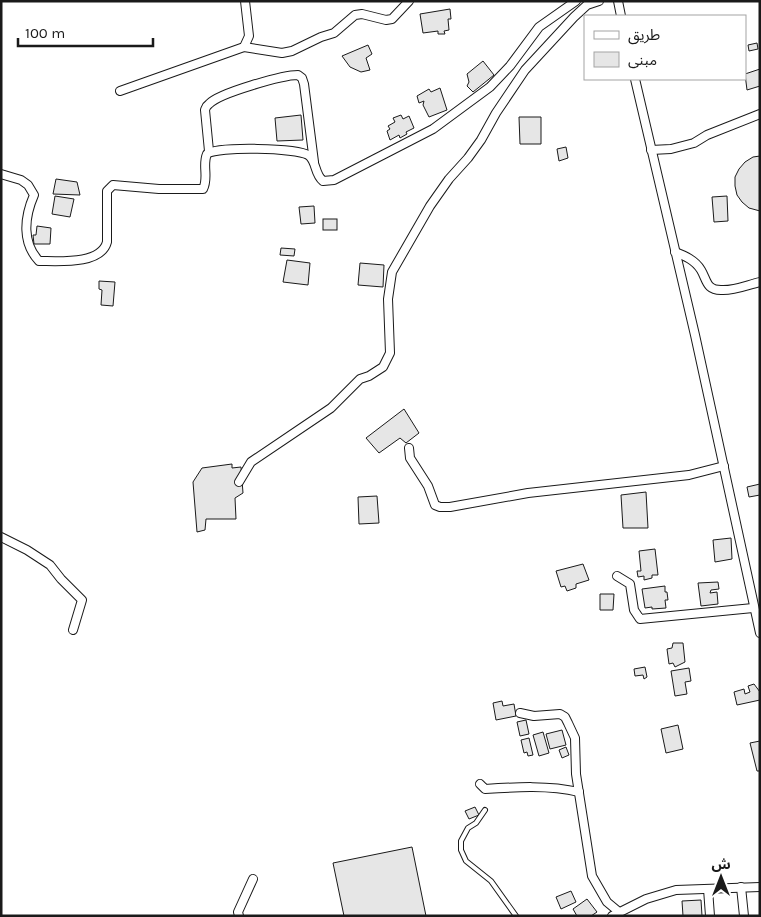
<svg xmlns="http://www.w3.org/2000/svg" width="761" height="917" viewBox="0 0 761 917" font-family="Karla,'Noto Sans Arabic',sans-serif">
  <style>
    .building { fill: #e6e6e6; stroke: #1a1a1a }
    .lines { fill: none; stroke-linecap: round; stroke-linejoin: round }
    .lane-casing { stroke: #1a1a1a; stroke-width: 6 }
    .street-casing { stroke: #1a1a1a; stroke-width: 10 }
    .lane { stroke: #fff; stroke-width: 4 }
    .street { stroke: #fff; stroke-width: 8 }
  </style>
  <rect width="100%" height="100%" fill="#fff"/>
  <g class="building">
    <path d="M450,9l1,10h-3l1,11 -5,1 1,3h-7v-3l-15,2 -3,-19z"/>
    <path d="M757,43l1,6 -9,2 -1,-6z"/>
    <path d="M368,45l4,9 -6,4 4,12 -9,2 -11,-5 -8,-11z"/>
    <path d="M483,61l11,14 -21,17 -6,-6 2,-4 -2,-8z"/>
    <path d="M760,69v17l-13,4 -2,-16z"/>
    <path d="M440,88l7,22 -18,7 -6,-12 1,-4 -5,2 -2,-7 12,-7 2,3z"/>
    <path d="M301,115l2,25 -26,1 -2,-23z"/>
    <path d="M401,115l2,4 6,-3 5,12 -8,4 1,2 -7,4 -1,-3 -9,5 -3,-9 3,-2 -2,-3 7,-4 -2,-4z"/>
    <path d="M519,117h22v27h-21z"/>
    <path d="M566,147l2,11 -9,3 -2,-12z"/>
    <path d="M760,156v55l-11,-3 -7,-6 -5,-7 -2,-9v-9l4,-8 6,-7 8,-5z"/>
    <path d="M56,179l21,3 3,13 -27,-1z"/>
    <path d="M55,196l19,3 -4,18 -18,-3z"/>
    <path d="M727,196l1,25 -14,1 -2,-25z"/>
    <path d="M314,206l1,17 -14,1 -2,-17z"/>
    <rect x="323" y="219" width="14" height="11"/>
    <path d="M37,226l14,2 -1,16h-16l-1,-9h3z"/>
    <path d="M281,248l14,1 -1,7 -14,-1z"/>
    <path d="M287,260l23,3 -2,22 -25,-3z"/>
    <path d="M360,263l24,2 -1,22 -25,-2z"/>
    <path d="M99,281l16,1 -2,24 -12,-1 1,-15 -3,-1z"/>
    <path d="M404,409l15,24 -13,10 -6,-5 -21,15 -13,-15z"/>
    <path d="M232,464v4l9,-1 2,26 -8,5 1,21h-30l-1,11 -8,2 -4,-50 9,-14z"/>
    <path d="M760,484v11l-11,2 -2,-10z"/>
    <path d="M646,492l2,36h-25l-2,-33z"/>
    <path d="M377,496l2,27 -20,1 -1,-27z"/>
    <path d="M731,538l1,21 -17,3 -2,-22z"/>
    <path d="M655,549l3,26h-6v3l-8,2v-4l-6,1 -1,-6h4l-2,-20z"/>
    <path d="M583,564l6,16 -13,4v4l-9,3 -2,-5 -4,1 -5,-16z"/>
    <path d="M718,582l1,7 -8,1 -1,3 7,-1 1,12 -17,2 -3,-23z"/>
    <path d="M665,586v6h2l1,8h-3l1,8 -14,1v-2l-7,1 -3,-19z"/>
    <path d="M600,594h14l-1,16h-13z"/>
    <path d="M673,643h10l2,19 -10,5 -2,-4 -4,1 -2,-15 5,-1z"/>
    <path d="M645,667l2,10 -3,2 -1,-4 -8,1 -1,-7z"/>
    <path d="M689,668l2,13 -6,1 2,12 -12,2 -4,-25z"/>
    <path d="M754,684l6,8v8l-23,5 -3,-13 10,-3 1,5 5,-2 -2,-6z"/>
    <path d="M502,701l1,5 11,-2 2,12 -20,4 -3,-17z"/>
    <path d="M526,720l3,14 -9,2 -3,-14z"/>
    <path d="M678,725l5,24 -17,4 -5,-24z"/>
    <path d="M562,730l4,15 -16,4 -4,-15z"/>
    <path d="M543,732l6,21 -10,3 -6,-21z"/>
    <path d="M529,738l4,17 -5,1 -1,-4 -3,1 -3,-13z"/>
    <path d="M760,741v30h-3l-7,-28z"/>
    <path d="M566,747l3,8 -7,3 -3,-8z"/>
    <path d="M475,807l4,8 -10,4 -4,-8z"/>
    <path d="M412,847l14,69h-82l-11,-53z"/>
    <path d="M571,891l5,11 -15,7 -5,-12z"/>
    <path d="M587,899l10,13 -6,4h-14l-4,-7z"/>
    <path d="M701,900l1,16h-19l-1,-15z"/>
  </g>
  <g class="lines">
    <defs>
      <path id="lane" d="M485,810l-9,13 -8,5 -7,13v9l5,11 25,20 25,35"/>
      <g id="street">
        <path d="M618,1l3,15"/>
        <path d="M244,47l38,6 10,-2 29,-14 13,-4 21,-18 7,-1 24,6 6,-1 17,-18"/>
        <path d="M635,79l60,256 65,298"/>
        <path d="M120,91l124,-44 5,-11 -4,-35"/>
        <path d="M651,150l20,-1 23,-6 13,-8 53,-21"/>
        <path d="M209,151l-4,-41c1,-3 1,-4 4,-6 10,-11 74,-29 89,-29l4,3 2,6 10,78"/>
        <path d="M1,174l20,6 7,5 6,10c-10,23 -12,48 5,66 19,0 62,4 68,-19v-51l6,-6 46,4h44c6,-11 -1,-24 4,-35 10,-8 90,-6 101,1 9,6 6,19 15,26l11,-1 99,-51 57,-42 20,-21 29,-39 37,-26"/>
        <path d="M675,252c10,4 20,8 26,18 6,10 5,20 20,20 13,1 26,-5 39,-8"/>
        <path d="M409,448l1,10 18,28 7,19 5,2h10l78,-14 161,-18 35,-9"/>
        <path d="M239,482l12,-20 80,-54 29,-29 9,-3 14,-9 7,-14 -2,-54 4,-27 38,-66 19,-27 19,-21 13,-18 15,-27 29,-43 49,-53 13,-12 12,-4"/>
        <path d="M1,537l26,13 23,15 11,14 21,21 -9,30"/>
        <path d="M617,576l13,8 4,26 6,9 113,-11"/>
        <path d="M520,713l14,3 26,-2 5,3 3,6 7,15 1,36 16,102 15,26 12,10"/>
        <path d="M480,784l5,5c31,-2 64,-4 94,3"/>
        <path d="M741,887l3,29"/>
        <path d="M708,889l2,27"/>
        <path d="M239,916l-1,-4 15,-33"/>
        <path d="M612,916l34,-17 30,-9 84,-3"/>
      </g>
    </defs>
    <use href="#lane" class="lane-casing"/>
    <use href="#street" class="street-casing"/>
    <use href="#lane" class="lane"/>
    <use href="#street" class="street"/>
  </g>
  <rect width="761" height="917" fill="none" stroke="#1a1a1a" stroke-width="5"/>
  <rect x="584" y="15" width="162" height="65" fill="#ffffff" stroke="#a3a3a3"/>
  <rect x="594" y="31" width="25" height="8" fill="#ffffff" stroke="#a3a3a3"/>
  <text x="628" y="40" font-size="15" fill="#1a1a1a">طريق</text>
  <rect x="594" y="52" width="25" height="15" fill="#e6e6e6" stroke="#a3a3a3"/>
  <text x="628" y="65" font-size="15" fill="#1a1a1a">مبنى</text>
  <g transform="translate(721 877)" stroke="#ffffff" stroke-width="4" paint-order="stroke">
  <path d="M0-4L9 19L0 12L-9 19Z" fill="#1a1a1a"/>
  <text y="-8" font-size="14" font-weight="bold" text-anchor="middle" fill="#1a1a1a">ش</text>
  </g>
  <path d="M18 38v8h135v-8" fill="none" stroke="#1a1a1a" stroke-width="2.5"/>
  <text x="25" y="38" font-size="15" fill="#1a1a1a" stroke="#ffffff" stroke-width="4" paint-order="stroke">100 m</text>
</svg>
